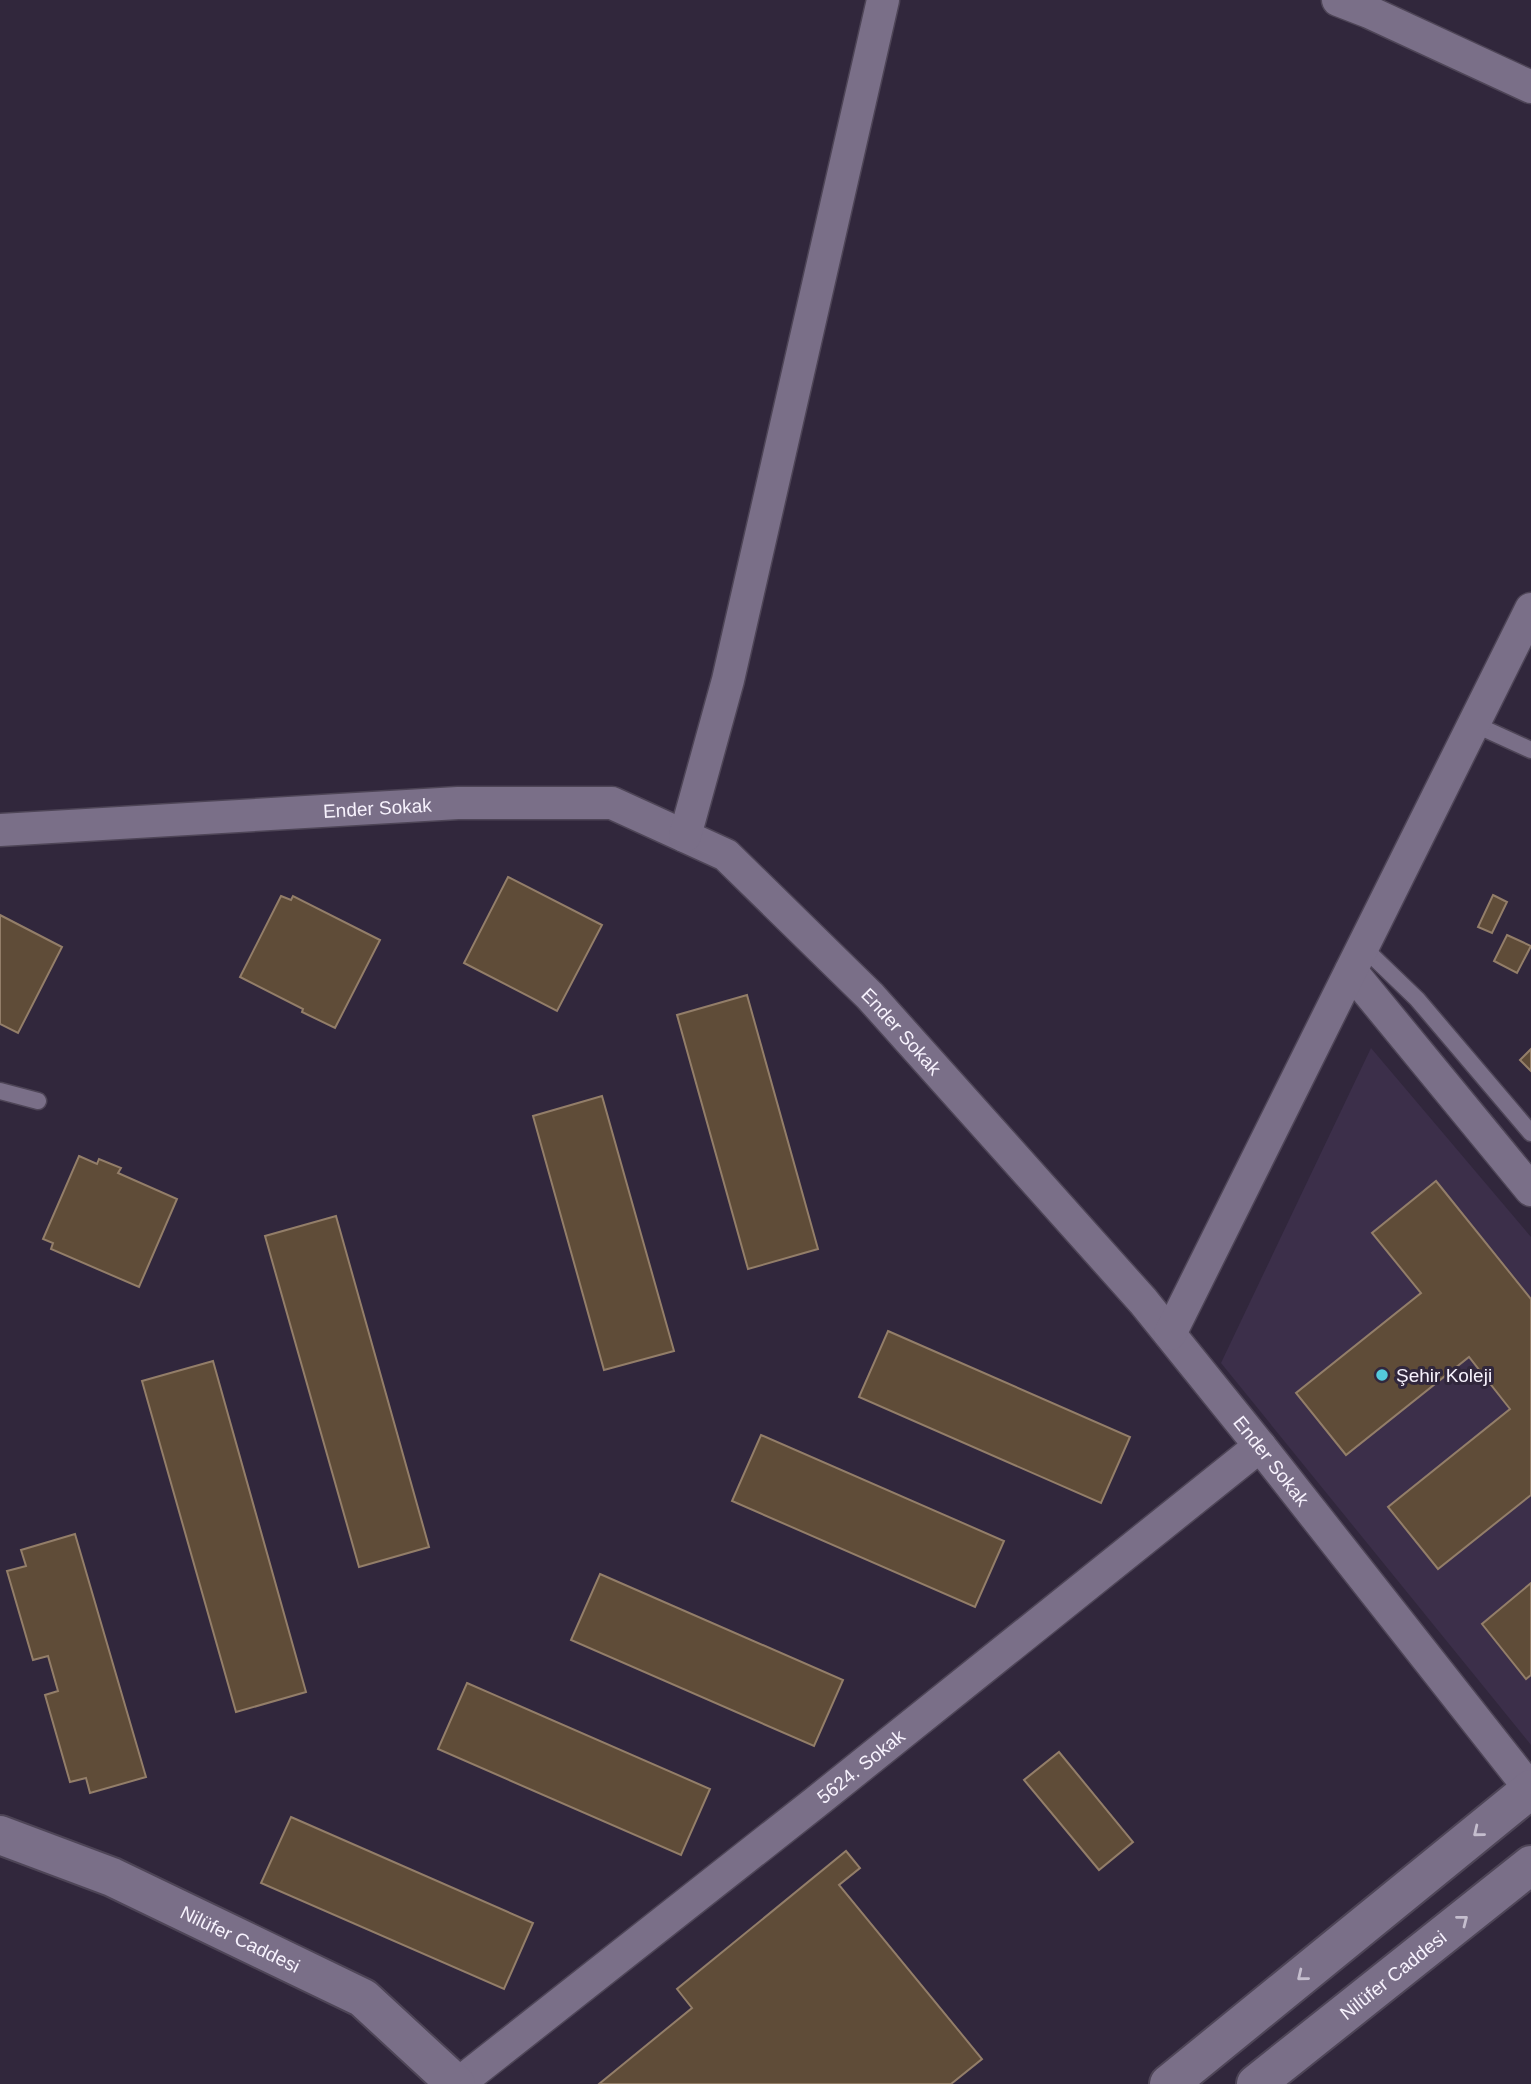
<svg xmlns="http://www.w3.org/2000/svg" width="1531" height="2084" viewBox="0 0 1531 2084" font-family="Helvetica,sans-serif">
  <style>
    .built { fill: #3c2f4a }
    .building { fill: #5f4c38; stroke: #937e69; stroke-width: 2 }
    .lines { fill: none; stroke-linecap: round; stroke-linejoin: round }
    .service-casing { stroke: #4e4557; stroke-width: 19 }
    .minor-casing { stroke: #4e4557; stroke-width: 35 }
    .tertiary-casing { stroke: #4e4557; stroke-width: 42 }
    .service { stroke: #7a6f88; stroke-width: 16 }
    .minor { stroke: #7a6f88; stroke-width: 32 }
    .tertiary { stroke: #7a6f88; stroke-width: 38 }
    .oneway { stroke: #c5bece }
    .poi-dot { fill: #54cadc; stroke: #31273c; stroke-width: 2.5 }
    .labels { text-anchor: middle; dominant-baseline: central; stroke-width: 6; stroke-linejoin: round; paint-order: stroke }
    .street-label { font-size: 19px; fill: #f7f2fd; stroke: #31273c }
    .poi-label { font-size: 19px; fill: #f7f2fd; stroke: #31273c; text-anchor: start }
  </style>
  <rect width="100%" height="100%" fill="#31273c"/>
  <path class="built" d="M1371,1048l160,189v508l-310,-382z"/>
  <g class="building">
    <path d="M508,877l94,48 -45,86 -93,-48z"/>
    <path d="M1493,895l14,7 -15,31 -14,-6z"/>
    <path d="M281,896l10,4 2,-4 87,44 -45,88 -33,-16 1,-3 -63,-32z"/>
    <path d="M0,915l62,32 -44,86 -18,-9z"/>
    <path d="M1507,935l24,11 -14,27 -23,-12z"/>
    <path d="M747,995l71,254 -70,20 -71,-254z"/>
    <path d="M1531,1049v22l-11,-11z"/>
    <path d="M602,1096l72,255 -70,19 -71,-254z"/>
    <path d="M79,1156l18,8 2,-5 22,9 -3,5 59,26 -38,88 -88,-38 2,-6 -10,-4z"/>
    <path d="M1436,1181l95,118v196l-93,74 -50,-62 122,-98 -41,-52 -123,98 -50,-62 125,-100 -49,-60z"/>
    <path d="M336,1216l93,331 -70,20 -94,-331z"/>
    <path d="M888,1331l242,106 -29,66 -242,-106z"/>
    <path d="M213,1361l93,331 -70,20 -94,-331z"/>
    <path d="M761,1435l243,106 -29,66 -243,-106z"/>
    <path d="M75,1534l71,243 -56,16 -4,-15 -16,4 -25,-87 13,-4 -10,-35 -15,4 -26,-89 19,-5 -5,-16z"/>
    <path d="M600,1574l243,106 -29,66 -243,-106z"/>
    <path d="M1531,1583v92l-5,4 -44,-55z"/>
    <path d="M467,1683l243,106 -29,66 -243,-106z"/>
    <path d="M1059,1752l74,90 -34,28 -75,-90z"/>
    <path d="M291,1817l242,106 -29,66 -243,-106z"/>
    <path d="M846,1851l14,17 -21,17 143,174 -31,25h-352l93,-76 -15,-19z"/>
  </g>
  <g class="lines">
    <defs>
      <g id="service">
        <path d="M1474,724l57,26"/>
        <path d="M1363,947l54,52 114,134"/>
        <path d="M0,1091l38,10"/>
      </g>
      <g id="minor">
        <path d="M1338,0l31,12 162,75"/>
        <path id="s1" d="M0,830l458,-27h154l114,52 144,141 273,305 117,145 271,344"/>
        <path d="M685,836l43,-156 155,-680"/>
        <path d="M1351,971l180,219"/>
        <path d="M1170,1334l361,-725"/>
        <path id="s2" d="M458,2084l358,-282 444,-356"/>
      </g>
      <g id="tertiary">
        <path id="s3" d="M0,1835l112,42 251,121 93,86"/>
        <path d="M1169,2084l362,-295"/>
        <path id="s4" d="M1256,2084l275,-219"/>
      </g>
    </defs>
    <use href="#service" class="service-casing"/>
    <use href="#minor" class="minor-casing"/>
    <use href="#tertiary" class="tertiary-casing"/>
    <use href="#service" class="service"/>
    <use href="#minor" class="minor"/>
    <use href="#tertiary" class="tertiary"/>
  </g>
  <defs><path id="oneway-chevron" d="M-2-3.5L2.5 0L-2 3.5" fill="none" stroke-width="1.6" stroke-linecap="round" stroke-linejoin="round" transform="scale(1.75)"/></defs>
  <g class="oneway">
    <use href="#oneway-chevron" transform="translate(1478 1832) rotate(141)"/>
    <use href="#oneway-chevron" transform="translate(1463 1920) rotate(-38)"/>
    <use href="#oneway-chevron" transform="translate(1302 1976) rotate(141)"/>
  </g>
  <circle class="poi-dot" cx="1382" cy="1375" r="7"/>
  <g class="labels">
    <g class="street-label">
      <text stroke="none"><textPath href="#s1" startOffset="378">Ender Sokak</textPath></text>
      <text stroke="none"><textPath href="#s1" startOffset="987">Ender Sokak</textPath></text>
      <text stroke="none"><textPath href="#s1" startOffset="1554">Ender Sokak</textPath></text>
      <text stroke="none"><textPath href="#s2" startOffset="513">5624. Sokak</textPath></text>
      <text stroke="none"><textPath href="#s3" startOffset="262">Nilüfer Caddesi</textPath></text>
      <text stroke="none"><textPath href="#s4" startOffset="175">Nilüfer Caddesi</textPath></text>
    </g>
    <g class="poi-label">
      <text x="1396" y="1375">Şehir Koleji</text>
    </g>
  </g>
</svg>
